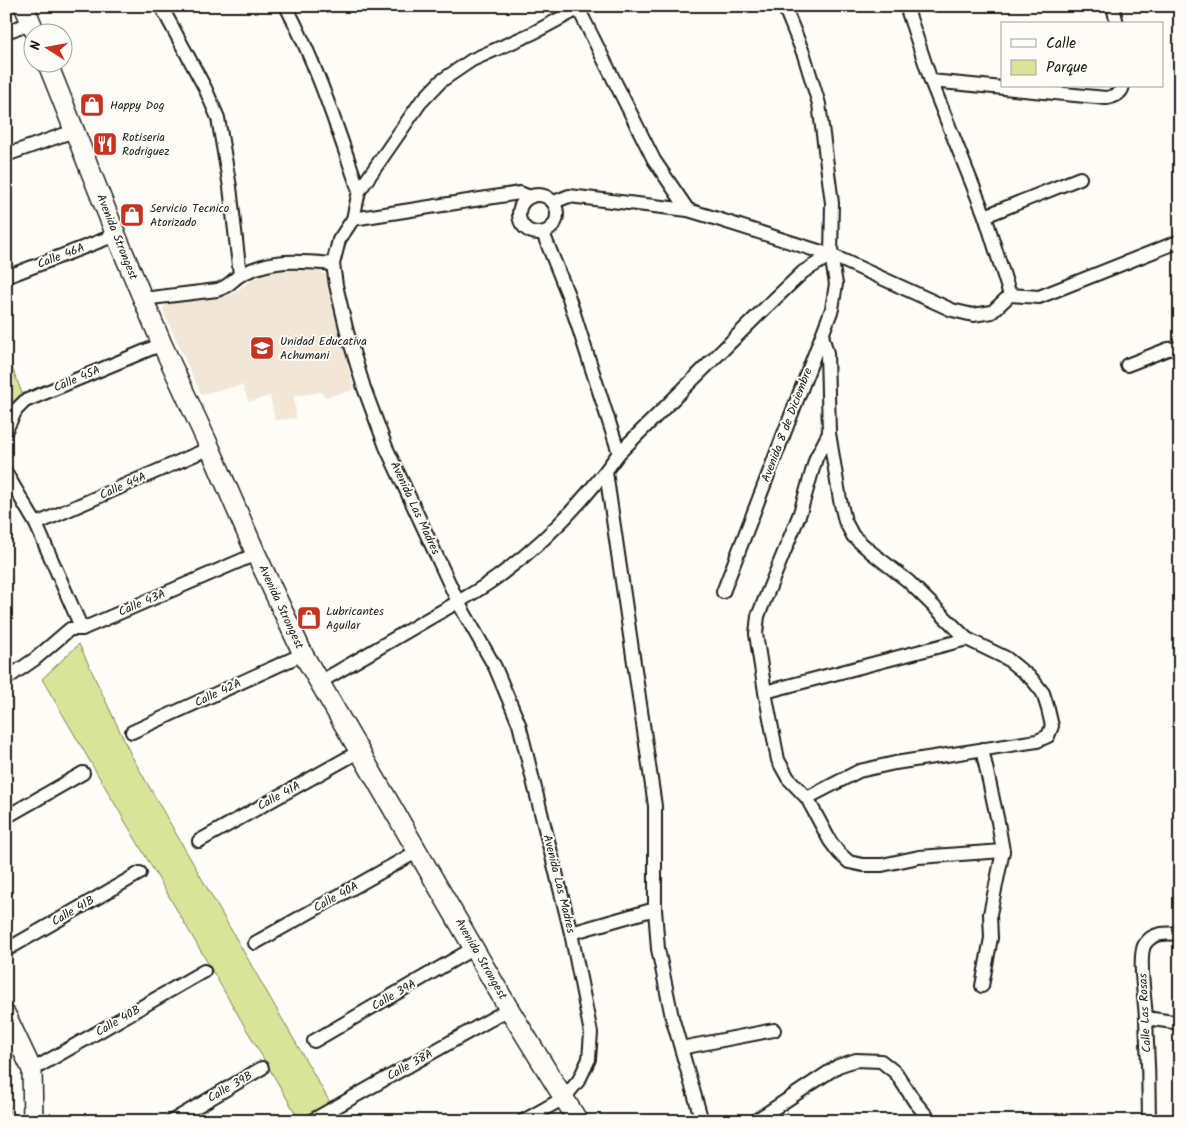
<svg xmlns="http://www.w3.org/2000/svg" width="1186" height="1127" viewBox="0 0 1186 1127" font-family="Kalam,sans-serif">
  <style>
    .built { fill: #f2e6d6 }
    .green { fill: #d8e598; stroke: #7a805a }
    .lines { fill: none; stroke-linecap: round; stroke-linejoin: round }
    .stream { stroke: #628b9c; stroke-width: 4 }
    .street-casing { stroke: #1c1c1c; stroke-width: 16 }
    .secondary-casing { stroke: #1c1c1c; stroke-width: 22 }
    .street { stroke: #fdfcf7; stroke-width: 12 }
    .secondary { stroke: #fdfcf7; stroke-width: 19 }
    .labels { text-anchor: middle; dominant-baseline: central; stroke-width: 4; stroke-linejoin: round; paint-order: stroke }
    .poi-label { font-size: 12px; fill: #1c1c1c; stroke: #fdfcf7; text-anchor: start }
    .street-label { font-size: 12px; fill: #1c1c1c; stroke: #fdfcf7 }
  </style>
  <rect width="100%" height="100%" fill="#fdfcf7"/>
  <filter id="ink" filterUnits="userSpaceOnUse"><feTurbulence type="fractalNoise" baseFrequency=".02" numOctaves="2"/><feDisplacementMap in="SourceGraphic" scale="10" xChannelSelector="R" yChannelSelector="G"/><feConvolveMatrix kernelMatrix="1 2 1 2 8 2 1 2 1" color-interpolation-filters="sRGB"/></filter>
  <g filter="url(#ink)">
    <path class="built" d="M292,268l26,1 9,7 27,114 -29,7 -3,-5 -28,4 2,22 -21,2 -5,-24 -21,6 -7,-17 -41,9 -38,-83 1,-4 3,-3 65,-10 17,-12 13,-7 15,-5z"/>
    <g class="green">
      <path d="M6,352l19,49 -19,34z"/>
      <path d="M79,644l52,111 201,351 -26,15h-6l-258,-442z"/>
    </g>
    <g class="lines">
      <path class="stream" d="M6,1088l3,33"/>
      <defs>
        <g id="street">
          <path d="M161,6l44,82 13,30 12,69 10,88"/>
          <path d="M286,6c31,59 51,122 73,185"/>
          <path d="M577,6l77,154 34,50"/>
          <path d="M906,6l25,75 54,135 25,79"/>
          <path d="M1113,6l4,18"/>
          <path d="M6,32l25,-9"/>
          <path d="M931,81l175,17c7,-1 15,-3 17,-12"/>
          <path d="M6,155l68,-24"/>
          <circle cx="538" cy="214" r="19"/>
          <path d="M554,202l15,-6 119,14 20,6 123,39 121,55 21,5 19,-3 18,-17 29,2 141,-56"/>
          <path d="M985,216l95,-38"/>
          <path d="M353,219l147,-23 20,-3 10,4"/>
          <path d="M543,233l25,62 51,158"/>
          <path d="M6,277l110,-42"/>
          <path d="M143,299l74,-9c14,-4 14,-10 25,-16 32,-16 57,-13 91,-10"/>
          <path d="M1127,365l41,-16 12,-1"/>
          <path d="M6,430l10,-20 9,-9 137,-57"/>
          <path d="M829,433l-13,25 -16,55 -42,103 -2,18 9,58 13,68 10,18 19,20 23,43 9,12 10,9 14,3h19l37,-8 84,-6"/>
          <path d="M606,472l49,334v103l3,40 14,68 30,104"/>
          <path d="M6,473l30,51 46,105"/>
          <path d="M36,524l174,-76"/>
          <path d="M723,592l109,-283 4,-25 -5,-29 1,-52 -13,-99 -15,-49 -20,-49"/>
          <path d="M6,679l29,-20 35,-30h12l174,-75"/>
          <path d="M320,682c36,-21 72,-42 108,-63 24,-14 50,-27 72,-44 45,-33 86,-76 119,-122l139,-138 45,-43 28,-17"/>
          <path d="M765,692l202,-53"/>
          <path d="M132,732l171,-78"/>
          <path d="M982,749l16,73 5,29 -13,63 1,24 -9,48"/>
          <path d="M807,798l52,-27 36,-8 142,-22 11,-5 4,-10 -4,-17 -5,-16 -11,-14 -26,-21 -39,-19 -59,-58 -37,-29 -18,-16 -8,-15 -5,-21 -11,-67 -2,-80 -5,-18"/>
          <path d="M6,817l77,-44"/>
          <path d="M199,841l161,-90"/>
          <path d="M571,933l84,-24"/>
          <path d="M255,943l163,-92"/>
          <path d="M6,950l134,-77"/>
          <path d="M1146,1018l34,5"/>
          <path d="M314,1041l160,-93"/>
          <path d="M681,1048l93,-18"/>
          <path d="M32,1070l172,-99"/>
          <path d="M172,1121l90,-53"/>
          <path d="M311,1121l198,-112"/>
          <path d="M523,1121l41,-23 15,-18 10,-21 2,-26 -20,-100 -52,-209 -24,-57 -37,-65 -72,-155 -22,-59 -17,-56 -11,-47 -3,-21 6,-24 14,-21 6,-28 61,-88 21,-22 31,-21 61,-27 45,-24"/>
          <path d="M755,1121l83,-55 18,-6 25,1 15,12 19,29 15,18"/>
          <path d="M1149,1121c0,-34 -1,-67 -3,-101 0,-16 -9,-64 -1,-76 8,-12 22,-11 35,-10"/>
        </g>
        <g id="secondary">
          <path d="M24,6l11,26"/>
          <path d="M47,62l69,173 46,109 48,104 46,106 47,100 206,355 69,112"/>
          <path d="M6,1015l26,55 1,51"/>
        </g>
      </defs>
      <use href="#street" class="street-casing"/>
      <use href="#secondary" class="secondary-casing"/>
      <use href="#street" class="street"/>
      <use href="#secondary" class="secondary"/>
    </g>
  </g>
  <defs>
    <symbol id="shop-square" viewBox="-11 -11 22 22"><rect x="-9" y="-9" width="18" height="18" rx="4" fill="#c8321e" stroke="#fdfcf7"/><path d="M-5-2.5h2.3a2.7 3.5 0 0 1 5.4 0H5L5.5 6h-11ZM-1.5-2.5h3a1.5 2.3 0 0 0-3 0Z" fill="#fff"/></symbol>
    <symbol id="restaurant-square" viewBox="-11 -11 22 22"><rect x="-9" y="-9" width="18" height="18" rx="4" fill="#c8321e" stroke="#fdfcf7"/><path d="M-5-6h1v4h1v-4h1v4h1v-4h1v5L-1.5 .5V6h-2V.5L-5-1ZM5-6V6H3V1.5H1.5Q1.5-4 5-6Z" fill="#fff"/></symbol>
    <symbol id="school-square" viewBox="-11 -11 22 22"><rect x="-9" y="-9" width="18" height="18" rx="4" fill="#c8321e" stroke="#fdfcf7"/><path d="M0-5L7-2L0 1L-7-2ZM-4 1L0 2.5L4 1V4Q0 6-4 4Z" fill="#fff"/></symbol>
  </defs>
  <g fill-rule="evenodd">
    <use href="#shop-square" x="78" y="91" width="28" height="28"/>
    <use href="#restaurant-square" x="91" y="130" width="28" height="28"/>
    <use href="#shop-square" x="118" y="201" width="28" height="28"/>
    <use href="#school-square" x="248" y="334" width="28" height="28"/>
    <use href="#shop-square" x="295" y="604" width="28" height="28"/>
  </g>
  <g class="labels">
    <g class="poi-label">
      <text x="110" y="105">Happy Dog</text>
      <text x="122" y="137">Rotiseria<tspan x="122" dy="14">Rodriguez</tspan></text>
      <text x="150" y="208">Servicio Tecnico<tspan x="150" dy="14">Atorizado</tspan></text>
      <text x="280" y="341">Unidad Educativa<tspan x="280" dy="14">Achumani</tspan></text>
      <text x="326" y="611">Lubricantes<tspan x="326" dy="14">Aguilar</tspan></text>
    </g>
    <g class="street-label">
      <text transform="translate(117 237) rotate(68)">Avenida Strongest</text>
      <text transform="translate(61 256) rotate(-21)">Calle 46A</text>
      <text transform="translate(77 379) rotate(-23)">Calle 45A</text>
      <text transform="translate(787 425) rotate(-69)">Avenida 8 de Diciembre</text>
      <text transform="translate(123 486) rotate(-24)">Calle 44A</text>
      <text transform="translate(415 508) rotate(65)">Avenida Las Madres</text>
      <text transform="translate(142 603) rotate(-23)">Calle 43A</text>
      <text transform="translate(281 607) rotate(65)">Avenida Strongest</text>
      <text transform="translate(218 693) rotate(-25)">Calle 42A</text>
      <text transform="translate(279 796) rotate(-29)">Calle 41A</text>
      <text transform="translate(559 884) rotate(76)">Avenida Las Madres</text>
      <text transform="translate(336 897) rotate(-29)">Calle 40A</text>
      <text transform="translate(73 911) rotate(-30)">Calle 41B</text>
      <text transform="translate(481 959) rotate(60)">Avenida Strongest</text>
      <text transform="translate(394 995) rotate(-30)">Calle 39A</text>
      <text transform="translate(1145 1013) rotate(-93)">Calle Las Rosas</text>
      <text transform="translate(118 1021) rotate(-30)">Calle 40B</text>
      <text transform="translate(410 1065) rotate(-29)">Calle 38A</text>
      <text transform="translate(230 1087) rotate(-30)">Calle 39B</text>
    </g>
  </g>
  <rect width="1186" height="1127" fill="none" stroke="#fdfcf7" stroke-width="25"/>
  <rect x="12" y="12" width="1161" height="1102" fill="none" stroke="#1c1c1c" stroke-width="2" filter="url(#ink)"/>
  <rect x="1001" y="22" width="162" height="65" fill="#fdfcf7" stroke="#a3a29f"/>
  <rect x="1011" y="39" width="25" height="8" fill="#fdfcf7" stroke="#a3a29f"/>
  <text x="1046" y="48" font-size="15" fill="#1c1c1c">Calle</text>
  <rect x="1011" y="60" width="25" height="15" fill="#d8e598" stroke="#a3a29f"/>
  <text x="1046" y="72" font-size="15" fill="#1c1c1c">Parque</text>
  <g transform="translate(48 48) rotate(281)"><circle r="24" fill="#fdfcf7" stroke="#a3a29f"/>
  <path d="M0-4L9 19L0 12L-9 19Z" fill="#c8321e"/>
  <text y="-8" font-size="14" font-weight="bold" text-anchor="middle" fill="#1c1c1c">N</text>
  </g>
</svg>
